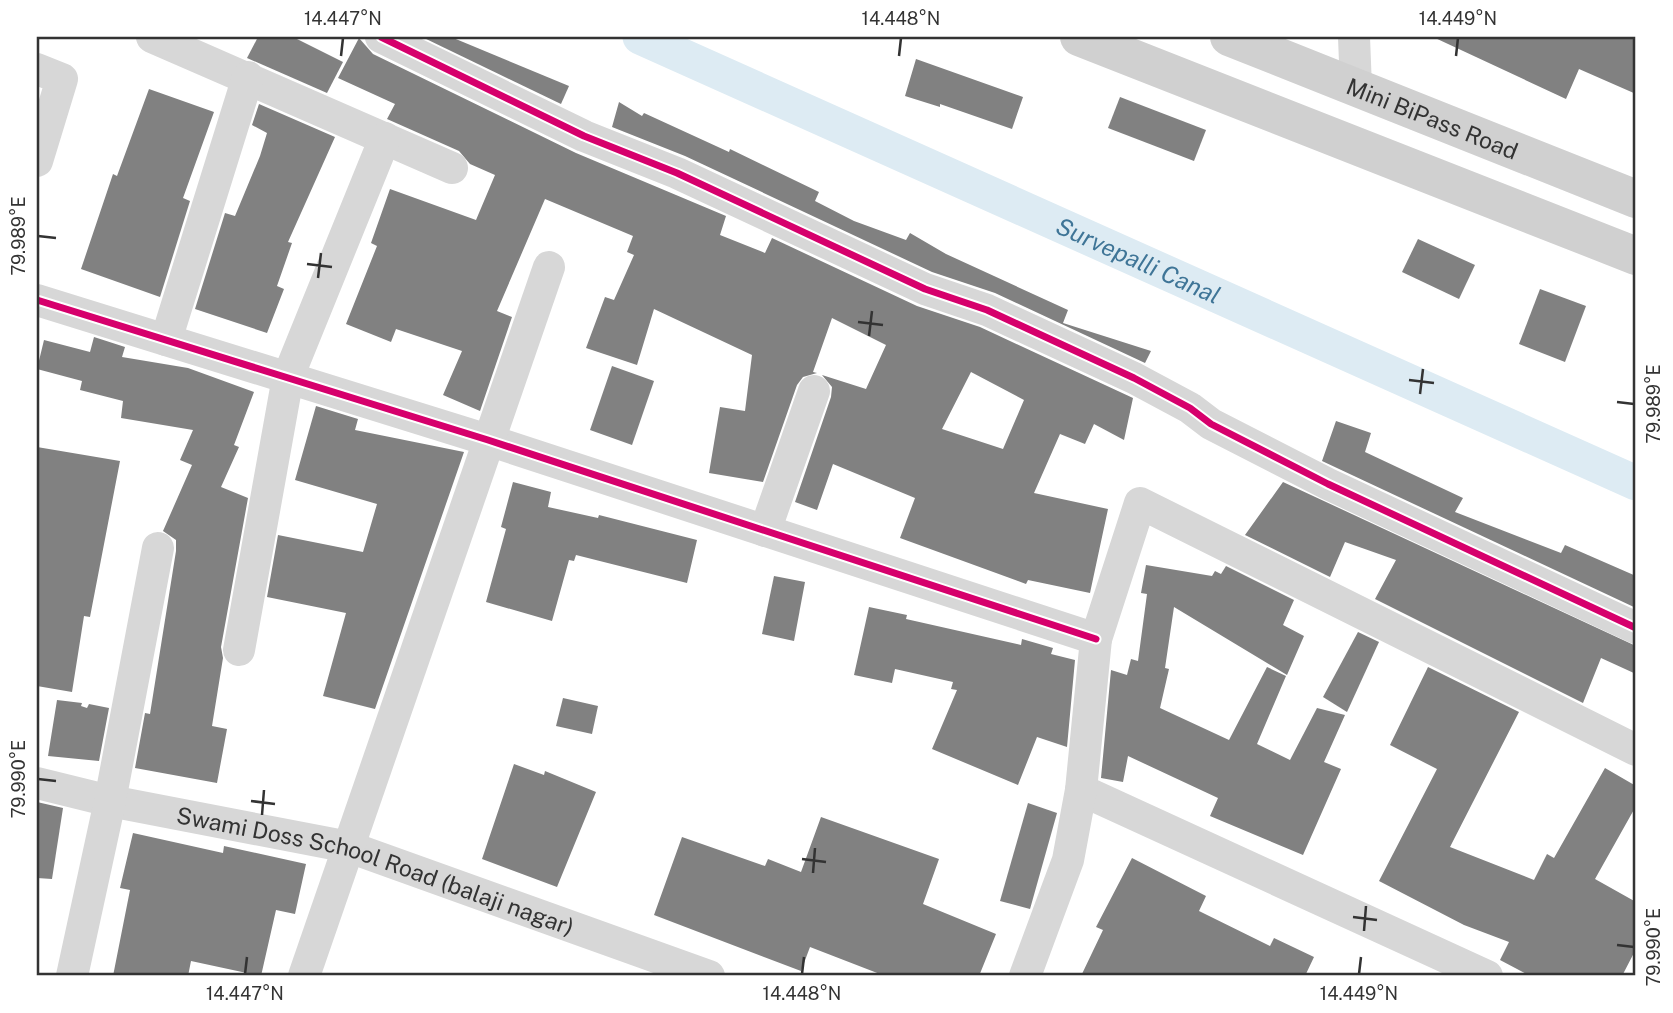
<svg xmlns="http://www.w3.org/2000/svg" width="1673" height="1013" viewBox="0 0 1673 1013" font-family="'Public Sans',sans-serif">
  <style>
    .lines { fill: none; stroke-linecap: round; stroke-linejoin: round }
    .canal { stroke: #ddebf3; stroke-width: 35 }
    .building { fill: #818181; fill-rule: evenodd }
    .minor { stroke: #d7d7d7; stroke-width: 32 }
    .secondary { stroke: #d0d0d0; stroke-width: 38 }
    .cycleway-casing { stroke: #fff; stroke-width: 11 }
    .cycleway { stroke: #d6006c; stroke-width: 7 }
    .ticks { fill: none; stroke: #333; stroke-width: 2.5 }
    .labels { text-anchor: middle; dominant-baseline: central; stroke-width: 7; stroke-linejoin: round; paint-order: stroke }
    .street-label { font-size: 23px; fill: #333; stroke: #fff }
    .water-label { font-size: 24px; font-style: italic; fill: #3f7597; stroke: #fff }
    .neatline { fill: none; stroke: #333; stroke-width: 2.5 }
    .ticks-label { font-size: 18px; text-anchor: middle; fill: #333 }
  </style>
  <rect width="100%" height="100%" fill="#fff"/>
  <g class="lines">
    <path class="canal" id="s1" d="M640,37l996,446"/>
  </g>
  <g class="building">
    <path d="M258,37h35l50,25 -16,31 -80,-35z"/>
    <path d="M422,37h29l118,49 -8,18z"/>
    <path d="M1433,37h203v57l-57,-25 -13,30z"/>
    <path d="M359,38l14,16 203,99 150,63 -6,19 45,18 7,-15 145,68 63,21 153,71 -9,42 -30,-16 -9,20 -25,-10 -26,59 74,16 -18,84 -62,-13 -2,4 -126,-46 15,-40 -82,-34 -16,46 -22,-8 36,-105 1,-10 -10,-12 44,14 20,-44 -54,-27 -19,54 4,1 -14,4 -6,8 -34,97 -54,-9 11,-66 25,4 7,-56 -98,-46 -17,56 -51,-17 19,-51 9,3 20,-45 -7,-3 6,-16 -88,-37 -48,112 15,6 -32,94 -37,-16 19,-44 -66,-22 -5,13 -45,-18 31,-78 -6,-3 19,-54 86,31 19,-45 -25,-11 -11,-13 -72,-32 8,-15 -57,-26zM971,372l53,28 -21,49 -61,-20z"/>
    <path d="M916,59l107,38 -11,32 -72,-25v3l-35,-11z"/>
    <path d="M149,89l65,23 -31,86 7,3 -30,96 -79,-28 32,-95 4,2z"/>
    <path d="M1120,97l86,33 -12,31 -86,-33z"/>
    <path d="M619,102l23,14 2,-3 85,39 1,-3 89,43 -4,9 39,20 52,19 4,-7 36,21 122,56 -5,13 88,28 -6,12 -150,-70 -63,-21 -247,-116 -73,-29z"/>
    <path d="M259,104l76,33 -47,105 4,1 -15,43 7,3 -17,44 -72,-24 30,-96 10,3 25,-60 7,-23 -15,-8z"/>
    <path d="M1418,239l57,26 -16,34 -57,-27z"/>
    <path d="M1540,289l46,17 -21,56 -46,-18z"/>
    <path d="M94,337l31,10 -3,10 66,11 66,24 -20,53 5,2 -18,40 27,11 -27,149 2,11 -11,68 15,3 -10,54 -82,-15 10,-55 5,1 26,-163v-11l-13,-9 29,-66 -12,-5 13,-30 -72,-12 2,-17 -43,-11 2,-9 -45,-12 7,-29 46,12z"/>
    <path d="M612,366l42,15 -22,64 -42,-15z"/>
    <path d="M316,406l42,13 -3,11 109,22 -89,257 -52,-13 23,-83 -79,-16 11,-62 85,17 14,-48 -82,-24z"/>
    <path d="M1336,421l35,12 -6,19 98,46 -8,14 106,41 4,-8 71,31v32l-314,-147z"/>
    <path d="M37,447l83,14 -30,156 -6,-1 -12,76 -35,-6z"/>
    <path d="M513,482l38,10 -3,15 50,11 1,-3 98,25 -10,43 -111,-28 -2,6 -5,-1 -17,61 -66,-19 20,-73 -5,-2z"/>
    <path d="M1283,482l353,164v28l-35,-16 -18,45 -208,-104 21,-39 -51,-18 -15,35 -85,-42z"/>
    <path d="M1146,565l66,11 3,-5 6,3 5,-8 68,34 -11,25 21,11 -17,39 -113,-68 -9,61 4,1 -9,39 69,32 38,-73 19,9 -29,68 33,16 27,-52 28,7 -21,47 17,7 -38,86 -93,-39 8,-18 -90,-42 -5,26 -22,-4 10,-108 16,5 4,-16 7,2 9,-67 -6,-1z"/>
    <path d="M774,576l31,6 -11,59 -32,-7z"/>
    <path d="M869,607l38,8 -1,4 115,26 1,-6 31,9 -2,6 24,6 -8,87 -30,-10 -19,48 -86,-36 25,-59 -6,-1 2,-7 -58,-13 -3,14 -38,-8z"/>
    <path d="M1358,632l21,10 -32,70 -24,-15z"/>
    <path d="M1428,667l91,45 -69,135 84,33 13,-26 7,4 51,-90 31,18v20l-41,73 41,23v47l-14,27h-92l-30,-16 9,-18 -45,-17 -85,-44 58,-112 -47,-24z"/>
    <path d="M563,698l35,8 -6,28 -36,-8z"/>
    <path d="M57,700l25,3 -1,3 6,2 2,-4 20,4 -10,53 -51,-5z"/>
    <path d="M514,764l30,11 1,-4 51,21 -39,95 -75,-28z"/>
    <path d="M37,802l26,6 -11,71 -15,-1z"/>
    <path d="M1028,803l29,10 -27,96 -30,-8z"/>
    <path d="M821,817l118,42 -16,45 73,30 -17,42h-94l-75,-29 -9,24 -147,-56 28,-78 83,29 3,-7 33,13z"/>
    <path d="M133,833l90,20 1,-7 82,18 -11,50 -19,-4 -15,66 -70,-15 -3,15h-75l17,-86 -10,-2z"/>
    <path d="M1132,858l74,38 -7,15 71,35 4,-8 40,19 -9,19h-224l22,-46 -7,-3z"/>
  </g>
  <g class="lines">
    <g class="minor">
      <path d="M152,37l300,131"/>
      <path d="M381,37l203,99 93,37 248,116 62,21 147,68 56,30 21,16 117,60 308,144"/>
      <path d="M1354,37l2,51"/>
      <path d="M37,69l25,10 -25,82"/>
      <path d="M37,300l451,140 608,199"/>
      <path d="M166,340l82,-263"/>
      <path d="M765,531l49,-140"/>
      <path d="M239,650l49,-273 97,-239"/>
      <path id="s2" d="M37,783l73,18 239,46 360,129"/>
      <path d="M1081,790l406,186"/>
      <path d="M72,976l38,-175 48,-253"/>
      <path d="M304,976l245,-709"/>
      <path d="M1025,976l43,-116 13,-70 15,-151 44,-136 496,247"/>
    </g>
    <g class="secondary">
      <path d="M1079,37l557,219"/>
      <path id="s3" d="M1229,37l407,162"/>
    </g>
    <defs>
      <g id="cycleway">
        <path d="M381,37l203,99 93,37 248,116 62,21 147,68 56,30 21,16 117,60 308,144"/>
        <path d="M37,300l451,140 608,199"/>
      </g>
    </defs>
    <use href="#cycleway" class="cycleway-casing"/>
    <use href="#cycleway" class="cycleway"/>
  </g>
  <path class="ticks" d="M341,56l2,-18M899,56l2,-18M1456,56l2,-18M38,236l18,2M307,264l25,3M318,278l3,-25M858,322l25,3M869,336l3,-25M1409,380l25,3M1420,394l3,-25M1617,402l17,2M38,779l18,2M251,801l24,3M262,815l2,-25M802,859l24,3M813,873l2,-25M1353,917l24,3M1364,931l2,-25M1617,945l17,2M245,974l2,-17M802,974l2,-17M1359,974l2,-17"/>
  <g class="labels">
    <g class="street-label">
      <text stroke="none"><textPath href="#s3" startOffset="219">Mini BiPass Road</textPath></text>
      <text stroke="none"><textPath href="#s2" startOffset="350">Swami Doss School Road (balaji nagar)</textPath></text>
    </g>
    <g class="water-label">
      <text stroke="none"><textPath href="#s1" startOffset="546">Survepalli Canal</textPath></text>
    </g>
  </g>
  <rect width="1673" height="1013" fill="none" stroke="#ffffff" stroke-width="77"/>
  <rect x="38" y="38" width="1596" height="936" class="neatline"/>
  <g class="ticks-label">
    <text x="343" y="25">14.447°N</text>
    <text x="901" y="25">14.448°N</text>
    <text x="1458" y="25">14.449°N</text>
    <text transform="translate(19 236) rotate(-90)" y="6">79.989°E</text>
    <text transform="translate(1654 404) rotate(-90)" y="6">79.989°E</text>
    <text transform="translate(19 779) rotate(-90)" y="6">79.990°E</text>
    <text transform="translate(1654 947) rotate(-90)" y="6">79.990°E</text>
    <text x="245" y="1000">14.447°N</text>
    <text x="802" y="1000">14.448°N</text>
    <text x="1359" y="1000">14.449°N</text>
  </g>
</svg>
